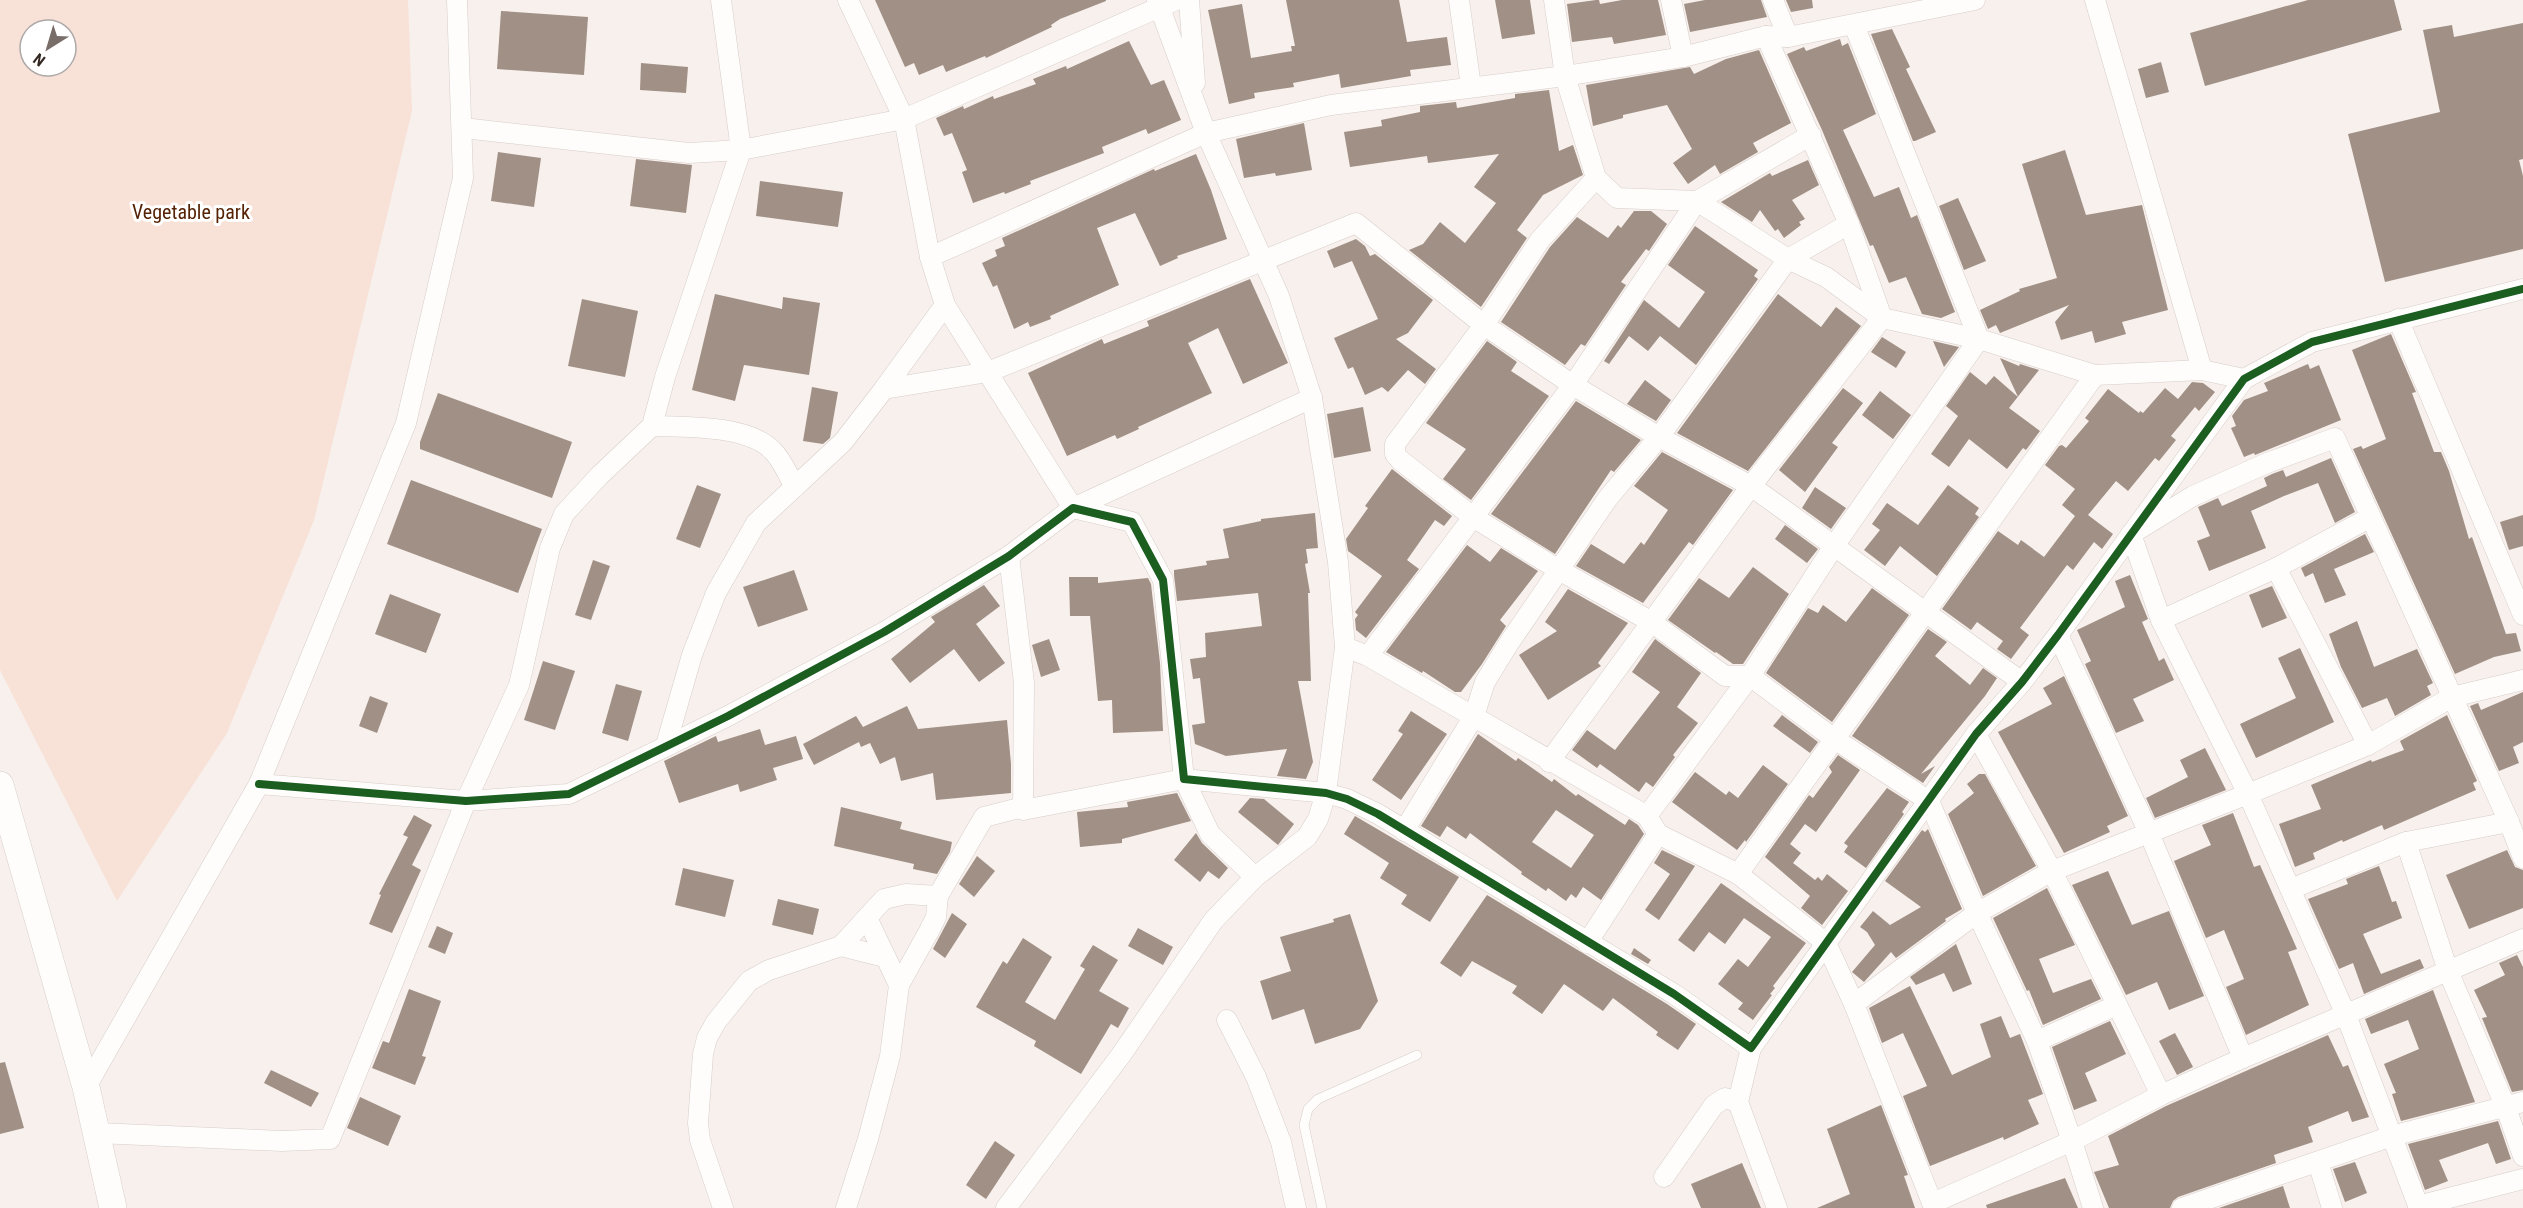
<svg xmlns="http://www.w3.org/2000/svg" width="2523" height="1208" viewBox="0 0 2523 1208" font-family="'Roboto Condensed',sans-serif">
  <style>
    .green { fill: #f8e1d7; fill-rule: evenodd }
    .building { fill: #a19086; fill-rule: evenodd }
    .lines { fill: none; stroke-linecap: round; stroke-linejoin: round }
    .lane-casing { stroke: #d7cdc9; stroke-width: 10 }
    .street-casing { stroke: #d7cdc9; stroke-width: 21 }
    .secondary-casing { stroke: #d7cdc9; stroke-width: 28 }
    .lane { stroke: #fefdfc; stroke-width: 9 }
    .street { stroke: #fefdfc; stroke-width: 20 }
    .secondary { stroke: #fefdfc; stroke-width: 27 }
    .cycleway-casing { stroke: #fff; stroke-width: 11 }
    .cycleway { stroke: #1b5e20; stroke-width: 8 }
    .labels { text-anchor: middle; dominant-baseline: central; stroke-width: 6; stroke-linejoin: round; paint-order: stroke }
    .park-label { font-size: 20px; fill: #562205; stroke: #fff }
  </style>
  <rect width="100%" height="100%" fill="#f7f0ec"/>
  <path class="green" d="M0,0h408l4,111 -98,409 -87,213 -110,168 -117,-231zM30,30h36v36h-36z"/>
  <g class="building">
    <path d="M875,0h231v1l-46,18 -9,6 1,2 -66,31 -1,-2 -39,16 -3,-7 -24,10 -5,-12 -9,4z"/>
    <path d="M1286,0h113l8,42 40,-5 4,28 -41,5 1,6 -70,12 -2,-14 -46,9 1,4 -40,6 1,5 -26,6 -21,-94 34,-6 9,54 41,-7 -1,-5h4z"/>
    <path d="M1495,0h35l5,34 -33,5z"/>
    <path d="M1596,0h3l1,4 22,-4h36l8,35 -52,9 -2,-7 -40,5 -5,-38z"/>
    <path d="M1705,0h56l6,17 -77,15 -6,-28z"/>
    <path d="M1786,0h26l1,8 -22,4z"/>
    <path d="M2308,0h86l8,30 -197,56 -15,-53z"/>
    <path d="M501,11l87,6 -4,58 -87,-6z"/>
    <path d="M2523,23v136l-4,1 4,16v73l-138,33 -37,-148 92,-22 -17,-82 29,-5 2,12z"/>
    <path d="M1892,29l18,38 -4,2 30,63 -21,9h-2l-42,-107z"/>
    <path d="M1840,39l2,7 6,-3 28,71 -33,16 31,67 25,-10 12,31 6,-3 38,97 -14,6 -19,-4 -16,-37 -17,6 -16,-38 -3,1 -48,-116 -35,-76 17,-7 2,4z"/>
    <path d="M1129,41l22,44 13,-5 17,40 -33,14 -2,-5 -44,18 2,6 -74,28 1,3 -26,10 -1,-2 -31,11 -11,-31 5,-2 -15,-37 -8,3 -8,-18 27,-12 1,3 29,-13 1,3 42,-15 -3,-5 33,-13 1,3z"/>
    <path d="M1759,50l32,73 -38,20 5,9 -38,22 -5,-9 -27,19 -15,-21 19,-14 -25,-44 -44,10v3l-30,8 -7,-41 104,-18 4,7 32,-15z"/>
    <path d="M2161,62l8,30 -23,6 -8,-29z"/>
    <path d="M641,63l47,4 -2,26 -46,-3z"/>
    <path d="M1549,90l10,61 14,-6 10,30 -40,20 -26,35 10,8 -46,69 -72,-57 14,-6 17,-22 25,21 31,-40 -22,-16 25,-33 -71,9 -1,-7 -77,11 -6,-35 38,-6 -1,-6 39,-8v-6l36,-4 1,6 58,-10v-4z"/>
    <path d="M1304,123l8,47 -36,6 -1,-3 -31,5 -8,-39z"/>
    <path d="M2065,150l21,65 56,-10 26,105 -46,12 4,12 -31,9 -3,-12 -31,9 -6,-18 14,-17 -69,28 -4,-8 -8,4 -8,-19 40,-19 -1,-2 38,-11 -35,-114z"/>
    <path d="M498,152l43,6 -7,49 -43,-6z"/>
    <path d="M1196,154l15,36 16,49 -50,17 1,2 -18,8 -25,-53 -38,15 22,57 -69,31 1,3 -21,8 -2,-5 -14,7 -17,-44 -4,2 -11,-24 15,-7 -2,-6 10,-4 -3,-8 152,-69 1,2z"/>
    <path d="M636,159l56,6 -6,48 -56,-7z"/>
    <path d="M1808,160l11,25 -27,15 13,19 -6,3 2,3 -17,13 -6,-9 -3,2 -15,-21 -8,12 -31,-20 49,-29 2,3z"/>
    <path d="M760,181l83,11 -5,35 -82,-11z"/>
    <path d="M1958,198l28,63 -22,9 -25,-64z"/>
    <path d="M1634,211h17l16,13 -18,27 -3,-2 -25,33 5,3 -41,61 -4,-2 -16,21 -64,-43 49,-75 27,-30 31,21 10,-13 3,3z"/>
    <path d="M1695,226l63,44 -4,6 4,3 -62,86 -36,-29 -12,15 -19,-15 -20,28 -5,-3 40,-61 35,28 26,-36 -37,-27z"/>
    <path d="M1356,239l9,7 5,10 5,-2 58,46 -25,33 -12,6 40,30 -11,15 -17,-14 -20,22 -6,-5 -17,8 -12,-28 -5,2 -14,-31 44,-19 -26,-58 -18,7 -7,-17z"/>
    <path d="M1250,279l38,84 -45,21 -25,-56 -30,15 24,50 -74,34 1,2 -22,10 -2,-4 -48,21 -39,-83 74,-34 2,5 45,-18 -2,-5z"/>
    <path d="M715,294l67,15 1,-12 37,6 -11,72 -65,-10 -9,36 -43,-11z"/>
    <path d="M1778,294l43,33 15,-20 25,19 -113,145 -71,-38z"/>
    <path d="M582,299l56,12 -13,66 -57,-11z"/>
    <path d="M2391,334l25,58 -4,1 22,59h7l8,19 20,68 3,-2 34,97 10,-1 5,18 -27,6 -39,17 -102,-225 8,-3 2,3 23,-10 -34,-89z"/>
    <path d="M1882,337l24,15 -10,16 -25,-16z"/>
    <path d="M1487,341l30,21 -6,9 38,25 -78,104 -28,-21 23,-30 -40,-26z"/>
    <path d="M1933,341l26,6 -15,20z"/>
    <path d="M2000,358l19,8 1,-2 19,6 -30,38 31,23 -14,19 -3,-2 -16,21 -38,-30 -20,28 -18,-13 27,-38 -12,-10 24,-34 16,13 8,-9 24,21z"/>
    <path d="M2308,364l2,5 9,-4 22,55 -86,35 -1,-2 -10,4 -13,-29 5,-2 -4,-10 12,-16 24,-9 -4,-8z"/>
    <path d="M1645,380l26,20 -15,21 -29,-17z"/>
    <path d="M2192,382l11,1 12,9 -16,19 -4,-4 -24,29 5,4 -17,21 -4,-3 -27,33 -12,-10 -28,34 25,19 -11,15 -8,-7 -21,28 -6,-5 -47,63 9,7 -18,24 -14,-10 6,-8 -26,-19 -6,8 -29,-21 56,-78 20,14 3,-5 23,17 31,-41 -13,-11 13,-16 -30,-24 14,-19 3,-1 4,3 23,-27 -4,-3 23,-29 31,24 1,-2 3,2 22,-25 13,11z"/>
    <path d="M812,387l26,5 -8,46 -7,6 -20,-3z"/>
    <path d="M1843,388l20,15 -31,40 6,4 -33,45 -26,-22z"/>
    <path d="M1880,391l31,24 -18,24 -31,-24z"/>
    <path d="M438,393l134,49 -20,56 -132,-49v-7z"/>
    <path d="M1576,401l65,39 -27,32 -3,-2 -56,84 -64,-40z"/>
    <path d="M1363,407l8,44 -37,7 -7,-44z"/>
    <path d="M1662,452l71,38 -40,55 -4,-3 -46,61 -67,-37 15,-22 33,20 17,-22 3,3 24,-35 -34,-24z"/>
    <path d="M2331,458l24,54 -20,11 -17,-40 -34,13 -33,15 15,37 -57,23 -12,-30 13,-5 -12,-29 20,-9 4,8 45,-20 -3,-8 8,-4 11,-4 3,7z"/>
    <path d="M1392,469l60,47 -8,10 -9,-6 -28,40 12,9 -53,69 -10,-8 -1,-11 3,-4 -3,-3 27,-36 -34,-25 -2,-12 22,-31 -3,-2z"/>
    <path d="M411,480l131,49 -24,64 -131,-49z"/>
    <path d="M697,485l24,9 -21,54 -24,-9z"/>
    <path d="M1948,485l31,23 -4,6 4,3 -42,59 -37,-30 -15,20 -21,-16 16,-20 -8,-6 15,-21 31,22z"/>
    <path d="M1815,487l31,21 -15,21 -29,-21z"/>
    <path d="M1315,513l3,35 -12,1 2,14 -3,1 5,29h-2l3,88h-13l15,81 -7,17 -29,-3 10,-27 -61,7 -31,-12 -3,-19 13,-2 -5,-45 -7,1 -3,-20 16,-2 -1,-24 57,-7 -4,-33 -81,8 -3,-26v-5l33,-5 -1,-4 23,-3 -6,-29 38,-8v-2z"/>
    <path d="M2523,515v31l-14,4 -9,-28z"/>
    <path d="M1785,525l33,24 -11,14 -32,-24z"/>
    <path d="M2365,534l9,18 -40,17 12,26 -21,8 -12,-30 -8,4 -4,-9z"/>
    <path d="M1467,545l23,17 11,-14 37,23 -38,49 6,6 -24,38 -21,28h-6l-32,-21 -1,2 -36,-21z"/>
    <path d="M593,560l17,6 -19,54 -16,-5z"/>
    <path d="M1753,567l36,27 -46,70h-10l-17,-12 -1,1 -47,-33 31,-42 30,20z"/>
    <path d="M794,570l14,40 -50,17 -15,-40z"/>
    <path d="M2130,575l18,44 -6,3 17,39 5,-3 10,22 -41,19 11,22 -28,12 -31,-69 6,-3 -14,-31 48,-23 -10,-26z"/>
    <path d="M1069,577h29v6l50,-5 3,6 9,79 3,68 -50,2 -1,-33 -14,1 -8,-85h-20z"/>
    <path d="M984,585l16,21 -24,18 29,39 -26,19 -25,-33 -44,34 -19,-24 44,-37 -4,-5z"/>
    <path d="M2272,586l15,32 -25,10 -13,-33z"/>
    <path d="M1872,588l37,27 -77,107 -66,-49 42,-65 10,5 5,-8 23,17z"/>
    <path d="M1568,589l60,34 -30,40 3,3 -53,34 -29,-45 38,-24 -12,-9z"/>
    <path d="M390,594l51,20 -15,39 -51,-19z"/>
    <path d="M2357,621l17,46 43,-18 16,34 -6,3 4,9 -36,21 -8,-18 -25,10 -21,-41 -12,-33z"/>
    <path d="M1928,629l19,13 -12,14 35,29 13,-17 14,10 -12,18 -64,78 14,-8 -12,17 -71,-47z"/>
    <path d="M1049,639l11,31 -19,7 -9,-32z"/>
    <path d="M1655,639l46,34 -24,34 21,16 -25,32 2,2 -22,30 -7,-5 -7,10 -39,-28 -3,4 -25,-18 15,-20 28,20 45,-58 -28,-20z"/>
    <path d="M2300,648l34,74 -78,36 -16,-34 56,-26 -18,-40z"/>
    <path d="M543,661l32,10 -20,59 -31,-10z"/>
    <path d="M2064,676l64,140 -21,10 3,6 -46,21 -66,-121 54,-28 -9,-16z"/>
    <path d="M616,684l26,7 -14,50 -26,-8z"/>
    <path d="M2523,692v50l-10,5 6,16 -20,8 -29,-65 8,-3 3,7z"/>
    <path d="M370,696l18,7 -11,30 -18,-7z"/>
    <path d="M907,706l11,23 89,-9 4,44v29l-75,7 -3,-27 -32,8 -6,-24 -15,7 -10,-21 -9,4 -2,-5 -45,23 -11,-21 53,-28 7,11z"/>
    <path d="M1411,711l36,23 -46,66 -29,-20 31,-46 -5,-3z"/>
    <path d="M1782,715l36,27 -8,11 -37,-27z"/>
    <path d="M2447,715l30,66 -4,2 3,7 -92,40 -2,-5 -39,17 -1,-2 -29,13 2,6 -20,8 -16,-43 42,-15 -10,-24 60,-25 1,2 32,-12 -4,-9z"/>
    <path d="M760,729l5,16 31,-9 7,23 -30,9 4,12 -37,12 -2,-8 -59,19 -15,-42 52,-25 2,6z"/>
    <path d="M1478,734l38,27 2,-3 34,24 2,-3 22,17 2,-2 47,31 4,-6 9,6 6,9 -43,66 -18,-13 -7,11 -5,-4 -5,7 -18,-13 -2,3 -25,-17 1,-2 -52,-39 -4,6 -19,-13 -7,11 -19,-11zM1556,810l38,25 -23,33 -39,-26z"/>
    <path d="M2205,748l21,42 -71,28 -9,-20 42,-21 -8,-17z"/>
    <path d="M1838,755l22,15 -44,62 -11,-8 -15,20 11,9 -8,10 22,17 3,-3 4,4 5,-7 21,17 -26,34 -21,-17 9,-12 -45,-39 44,-62 4,3 19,-26 -3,-5z"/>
    <path d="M1763,765l25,19 -42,58 -1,-2 -8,10 -65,-48 23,-30 31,23 3,-4 9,7z"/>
    <path d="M1979,774h6l51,92 -53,30 -35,-82 26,-21 -7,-9z"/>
    <path d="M1887,788l22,14 -7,10 2,2 -38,54 -22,-16 4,-6 -4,-3z"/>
    <path d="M1177,793l14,28 -69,18v4l-42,4 -3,-35 51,-5 -1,-5z"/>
    <path d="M1250,798l14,1 30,25 -16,21 -40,-33z"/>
    <path d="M841,807l61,15 -2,7 52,13 -2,10 -13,22 -24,-5 1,-5 -80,-18z"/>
    <path d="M2233,813l21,54 6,-2 37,84 -9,3 21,53 -63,30 -20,-48 18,-8 -20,-49 -18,8 -32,-77 37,-16 -9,-20z"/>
    <path d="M414,815l18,10 -20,40 9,5 -29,63 -23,-9 12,-29 -2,-1 29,-57 -5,-2z"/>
    <path d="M1355,816l104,61 -29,45 -29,-18 6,-9 -27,-17 9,-15 -45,-29z"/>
    <path d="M1928,829l34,80 -17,10 1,2 -50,37 -5,-6 -27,30 -12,-10 23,-27 -8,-13 -7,-5 13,-16 17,14 31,-18 -36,-26 37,-51 3,2z"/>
    <path d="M1196,833l6,10 26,25 -9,11 -11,-8 -8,11 -26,-22z"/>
    <path d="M1662,850l33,16 -36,54 -14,-10 25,-36 -16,-11z"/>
    <path d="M2507,850l8,17 8,3v38l-54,21 -23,-54z"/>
    <path d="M977,856l18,15 -21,26 -15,-13z"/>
    <path d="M2379,866l13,36 4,-1 6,17 -39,16 18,40 39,-15 4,9 -60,26 -11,-31 -14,6 -31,-70 40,-15 -2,-5z"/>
    <path d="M683,868l51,12 -9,37 -50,-12z"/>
    <path d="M2108,871l24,54 37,-14 35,85 -35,14 -12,-28 -31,13 -54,-110z"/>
    <path d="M1721,883l85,60 -33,43 2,2 -5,6 2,1 -19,25 -15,-11 5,-6 -25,-19 20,-25 10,8 23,-30 -27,-19 -19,26 -16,-12 -15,20 -16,-12z"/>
    <path d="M2047,888l28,57 -36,14 14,34 38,-14 10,20 -58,26 -14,-35 -2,1 -34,-73z"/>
    <path d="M1487,895l180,109 29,20 -18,26 -22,-15 2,-3 -45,-34 -10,13 -39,-27 -22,30 -30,-21 5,-7 -45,-25 -11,16 -21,-14z"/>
    <path d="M778,899l41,10 -6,26 -41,-10z"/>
    <path d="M952,913l15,11 -22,34 -12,-9z"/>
    <path d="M1350,914l28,87 -18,28 -45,15 -11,-35 -32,11 -12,-39 31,-10 -11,-34 54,-15 -1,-3z"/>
    <path d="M437,926l16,7 -8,21 -17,-7z"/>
    <path d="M1138,928l35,19 -10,18 -35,-19z"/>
    <path d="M1023,938l29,19 -27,45 30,18 30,-51 -5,-3 13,-21 25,15 -19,31 30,17 -11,20 -7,-4 -30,50 -47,-28 2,-5 -60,-34 27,-46 4,3z"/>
    <path d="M1956,944l16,40 -19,8 -9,-19 -28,12 -6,-8z"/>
    <path d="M1634,948l17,12 -3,4 -17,-10z"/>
    <path d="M2517,955l6,12v123l-11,2 -30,-74 5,-1 -13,-27 31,-15 -6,-12z"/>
    <path d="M1910,986l42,89 39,-18 -11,-33 21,-8 9,22 10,-4 23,60 -15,6 11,24 -35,16 -1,-3 -73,29 -27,-70 24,-10 -24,-53 -21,10 -13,-35z"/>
    <path d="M409,989l32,12 -19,55 4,1 -11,28 -43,-17 11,-27 6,2z"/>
    <path d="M2433,990l42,112 -74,19 -9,-27 4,-1 -12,-29 35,-15 -11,-29 -37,14 -6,-15z"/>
    <path d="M2110,1021l16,33 -41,19 12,28 -23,9 -22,-63z"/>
    <path d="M2175,1033l18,34 -16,8 -18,-34z"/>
    <path d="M2328,1035l15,32 5,-2 21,52 -17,5 -4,-11 -40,16 5,15 -39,13 2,8 -98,34 -5,4 -3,7h-61l-15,-36 25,-7 -11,-29 58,-30z"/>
    <path d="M5,1062l19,66 -24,6v-71z"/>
    <path d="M271,1070l48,23 -8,14 -47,-24z"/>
    <path d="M360,1097l41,19 -13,30 -41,-18z"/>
    <path d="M1881,1105l27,70 -4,1 11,32h-98l33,-14 -23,-65z"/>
    <path d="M2498,1121l13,38 -15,5 -8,-21 -49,17 9,21 -23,9 -17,-46z"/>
    <path d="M995,1141l20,14 -29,44 -20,-14z"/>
    <path d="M2355,1162l12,31 -22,9 -12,-33z"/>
    <path d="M1742,1163l19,45h-60l-10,-24z"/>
    <path d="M2065,1178l13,30h-91l-1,-3z"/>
    <path d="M2283,1186l7,22h-71z"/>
  </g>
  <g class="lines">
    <defs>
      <path id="lane" d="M1322,1208l-18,-83 4,-16 10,-10 99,-44"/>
      <g id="street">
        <path d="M848,0l56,119 26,138 15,48 128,203 239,-110"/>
        <path d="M1189,0l6,83"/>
        <path d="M1459,0l12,87"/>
        <path d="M1554,0l11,76 31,102 -56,62 -56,85 -89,119v10l5,6 73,57 86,53 91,51 75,55h25l83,62 96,63 48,112 75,-42 196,-77 98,221 73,193"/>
        <path d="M1671,0l12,57"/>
        <path d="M1773,0l15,37"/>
        <path d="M2095,0l107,370"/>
        <path d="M463,128l226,25 52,-3 163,-31 272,-119"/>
        <path d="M1596,178l21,20 80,3 91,58 38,18 56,41 97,21 116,36 107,-5 42,9"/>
        <path d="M930,257l276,-124 125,-28 234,-29 118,-19 83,-21 22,1 187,-37"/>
        <path d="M2398,319l125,296"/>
        <path d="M884,389l61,-84"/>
        <path d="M652,426c34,1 97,-1 121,25 9,9 15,24 22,36"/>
        <path d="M2369,518l-93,50 92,177 -120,49 -87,-174 -30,-86 62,-38 74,-33 68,-25 174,384 14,36"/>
        <path d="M1009,556l15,127 -1,127 161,-31 26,55 45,43"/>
        <path d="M2161,620l115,-52"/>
        <path d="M2058,635l91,198 94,225"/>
        <path d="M1345,647l23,9 279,160 11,18 80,40 88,69 28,61 80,204"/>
        <path d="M1368,656l205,-271 124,-184 114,-66"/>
        <path d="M1976,734l76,137 109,224"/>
        <path d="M666,745l26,-90 24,-62 40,-70 87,-81 41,-53 104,-17 368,-149 128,102 89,60 86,52 92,49 271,196"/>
        <path d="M2368,745l84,-48 71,-17"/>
        <path d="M1549,762l202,-276 131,-168 -33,-94 -83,-188"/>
        <path d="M259,784l207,17 103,-7 159,-78 156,-84 125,-76 64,-48 59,14 31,58 21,199 142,14 21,6 31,15 296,180 77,54 225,-314 46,-52 36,-47 186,-256 68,-37 211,-53"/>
        <path d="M1647,816l103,-140 84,-130 145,-207 -125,-314"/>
        <path d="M1404,831l70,-115 11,-34 24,-39 99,-145 51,-61 129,-178 61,-35"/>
        <path d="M2406,842l103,-20"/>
        <path d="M1738,874l357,-499"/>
        <path d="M2291,889l115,-47 42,129 58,137 17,48"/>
        <path d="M867,918l32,67"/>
        <path d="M1587,943l71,-109"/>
        <path d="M841,946l44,11"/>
        <path d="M1854,1004l123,-91 60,128 35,100 21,67"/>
        <path d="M1227,1020l29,57 25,65 15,66"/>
        <path d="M2037,1041l80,-36"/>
        <path d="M1751,1048l-13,54 39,106"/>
        <path d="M86,1087l173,-303 147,-361 57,-245 -6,-178"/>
        <path d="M97,1133l185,8 48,-2 136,-338 53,-116 31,-137 14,-34 35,-38 53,-50 13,-49 76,-227 -20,-150"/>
        <path d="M2318,1162l14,46"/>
        <path d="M1664,1177l50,-72 11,-7 13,4"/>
        <path d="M1933,1203l139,-62 89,-46 82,-37 280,-119"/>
        <path d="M2418,1206l105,-27"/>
        <path d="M723,1208l-23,-68 -2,-17 5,-69 4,-16 9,-16 33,-41 20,-11 72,-24 43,-47 22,-5 32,2 46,-79 39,-10"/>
        <path d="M846,1208l22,-69 22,-83 9,-71 30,-54 7,-14 2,-21"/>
        <path d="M1006,1208l115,-153 92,-134 42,-44 52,-40 11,-18 8,-26 19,-146 -7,-85 -26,-164 -33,-102 -73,-163 -49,-133"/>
        <path d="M2182,1208l210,-72 131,-34"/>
      </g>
      <path id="secondary" d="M0,785l86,302 27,121"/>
    </defs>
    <use href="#lane" class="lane-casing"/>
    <use href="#street" class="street-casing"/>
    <use href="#secondary" class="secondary-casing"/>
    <use href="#lane" class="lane"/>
    <use href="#street" class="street"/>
    <use href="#secondary" class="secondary"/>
    <defs>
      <path id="cycleway" d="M259,784l207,17 103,-7 159,-78 156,-84 125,-76 64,-48 59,14 31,58 21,199 142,14 21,6 31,15 296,180 77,54 225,-314 46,-52 36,-47 186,-256 68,-37 211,-53"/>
    </defs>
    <use href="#cycleway" class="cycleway-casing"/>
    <use href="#cycleway" class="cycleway"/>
  </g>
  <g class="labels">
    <g class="park-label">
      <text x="191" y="212">Vegetable park</text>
    </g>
  </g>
  <g transform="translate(48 48) rotate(217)"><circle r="28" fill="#ffffff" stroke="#ada9a7" stroke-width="1.5"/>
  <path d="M0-4.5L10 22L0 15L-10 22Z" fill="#786d69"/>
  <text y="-9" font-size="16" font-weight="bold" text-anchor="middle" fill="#332722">N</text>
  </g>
</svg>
